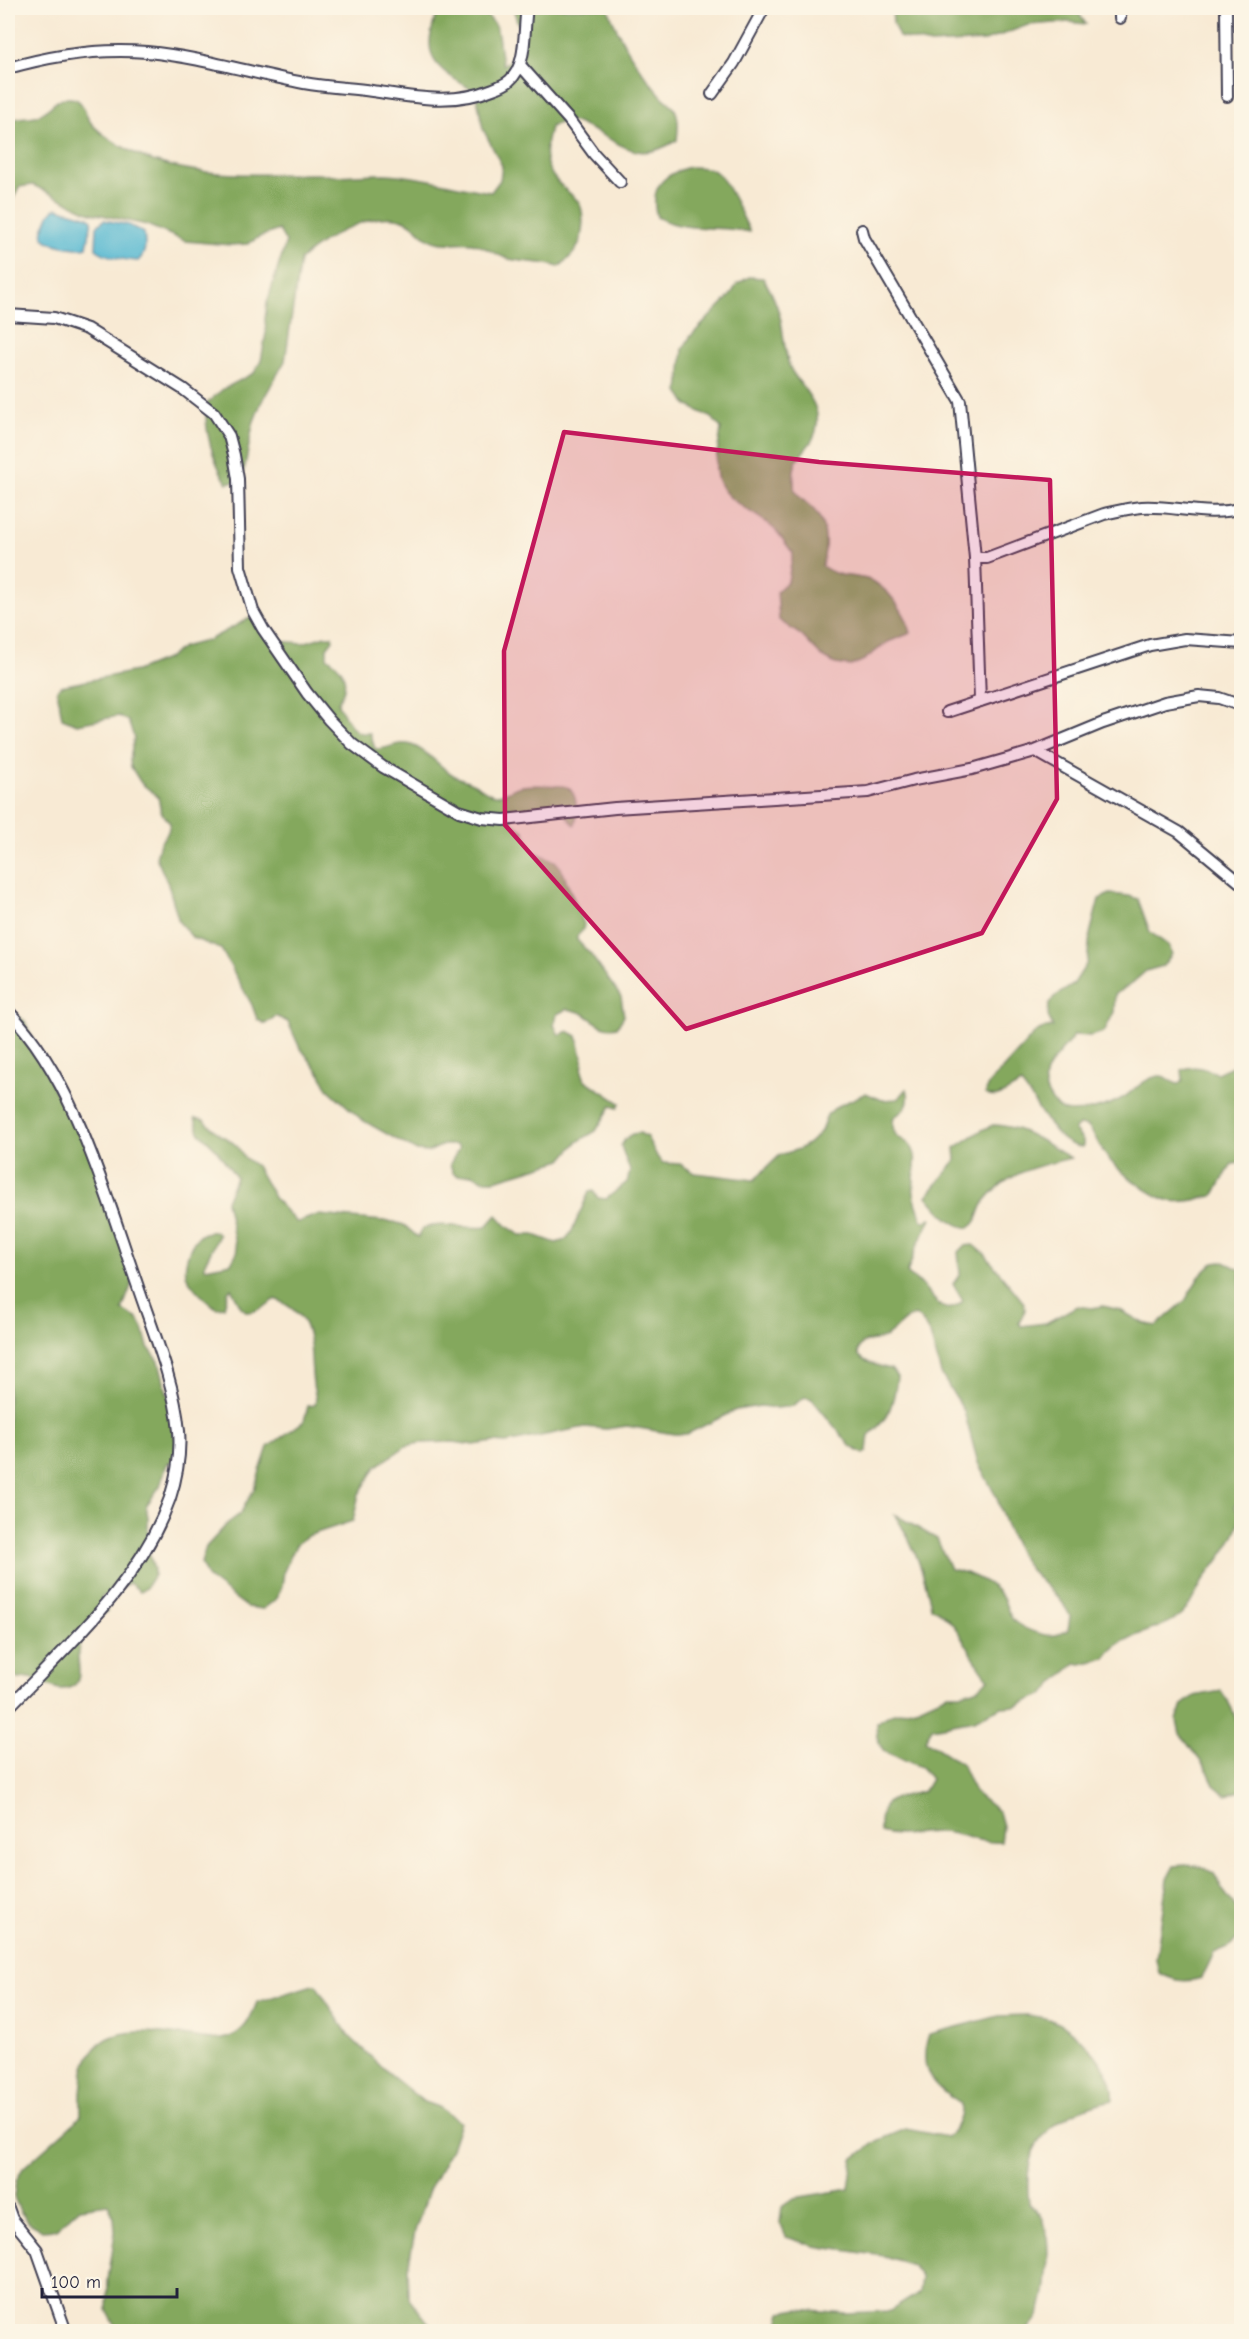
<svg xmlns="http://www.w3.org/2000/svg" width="1249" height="2339" viewBox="0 0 1249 2339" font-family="'Comic Neue',sans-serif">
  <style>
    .forest { fill: #84a85d; stroke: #53654c; stroke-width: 1.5 }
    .water { fill: #52b7d1; stroke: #3a6c86; stroke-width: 1.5 }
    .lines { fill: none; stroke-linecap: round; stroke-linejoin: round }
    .minor-casing { stroke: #424052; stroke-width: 14 }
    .minor { stroke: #fff; stroke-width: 10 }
    .marked { fill: #c2185b; fill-opacity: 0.2; stroke: #c2185b; stroke-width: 4.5; stroke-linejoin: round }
  </style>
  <rect width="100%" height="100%" fill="#fcf5e5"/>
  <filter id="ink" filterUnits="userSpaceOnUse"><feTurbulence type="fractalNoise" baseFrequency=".0167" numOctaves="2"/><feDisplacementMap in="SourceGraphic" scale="12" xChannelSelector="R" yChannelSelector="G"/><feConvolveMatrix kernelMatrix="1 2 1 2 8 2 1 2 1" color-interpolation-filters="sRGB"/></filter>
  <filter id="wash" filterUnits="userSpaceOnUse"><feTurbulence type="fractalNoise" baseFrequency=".008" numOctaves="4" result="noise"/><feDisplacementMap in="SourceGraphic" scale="24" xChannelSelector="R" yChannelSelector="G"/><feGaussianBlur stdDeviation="1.35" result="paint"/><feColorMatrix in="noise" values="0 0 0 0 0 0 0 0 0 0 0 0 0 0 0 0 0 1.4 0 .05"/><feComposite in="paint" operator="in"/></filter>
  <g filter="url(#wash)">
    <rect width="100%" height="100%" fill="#f8ead4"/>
    <g class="forest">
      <path d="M439,8h42v4c23,13 15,30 22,53l11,-8 7,-24 -8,-25h95c12,33 30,61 53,87 4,5 10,8 13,13 6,9 4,23 3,32 -39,25 -52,5 -87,-11 -7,-3 -15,-8 -22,-8 -6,-1 -12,4 -18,6 -3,14 -8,28 -1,42 6,14 18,21 28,31 9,10 6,35 1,46 -3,8 -13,16 -19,21 -16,-6 -33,-4 -50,-8 -12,-3 -24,-13 -37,-16 -10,-2 -18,1 -28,0 -21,-1 -24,-16 -38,-22 -32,-14 -83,18 -106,39l-15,101 -24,42 -8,21 -8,42 -5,14 -13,3c-14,-22 -24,-54 -20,-80l16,-14 31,-16 7,-12 5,-28 -1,-14 2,-16 19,-61 -7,-12 -20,7 -11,7 -17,1 -46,-4 -38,-16 -59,-13 -55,-27 -14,2 -11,23v-83c7,-13 16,-8 27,-11 14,-3 19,-19 35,-18 14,1 13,13 19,22 10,16 47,35 64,41 52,17 109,13 163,13 7,0 15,2 22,2 16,-1 31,-2 46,-2 36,1 71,13 107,18l9,-12 2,-14 -19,-37 -7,-37c-43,-25 -57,-34 -37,-84z"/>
      <path d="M892,8h183l11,16 -17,-2 -41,3 -43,16 -54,3 -32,-7 -6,-14z"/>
      <path d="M689,167c9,0 21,0 28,6 10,7 27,47 33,59 -31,-7 -64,1 -93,-15 -8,-29 5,-42 32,-50z"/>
      <path d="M749,277l14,1c11,17 18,36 20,56 2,12 3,29 10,39 11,17 27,31 24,52 -2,25 -27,28 -23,56 0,1 0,9 1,9 3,8 14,14 19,20 14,16 13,37 8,56 19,13 26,8 45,13 21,7 39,34 44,54l-23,9 -24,18 -13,6 -16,-2 -14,-8 -19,-20 -23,-16 -2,-29 11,-10 5,-28c-7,-8 -12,-18 -20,-25 -19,-18 -56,-28 -57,-58 -1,-13 4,-29 5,-42l-9,-10 -25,-13 -8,-13 4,-43 7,-12 40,-41 7,-12z"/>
      <path d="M257,617l18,24 28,2 22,-7h7l1,4 -6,8v9c12,8 20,17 17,32 -1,5 -5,9 -6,14 0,4 14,25 18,28 4,3 9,2 14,2l5,16c13,1 25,-10 39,-3 15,6 26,22 41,30 6,3 14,5 21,9 6,3 13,10 20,10 10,0 17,-8 26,-9 5,-1 43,-1 45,1 11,6 11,27 8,38 -9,-6 -10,-17 -20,-23l-21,9 -16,-1 -5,5 -2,8 13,8 9,20 22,10 6,7 23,56 -1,6 -6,6v4l14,15 30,42 3,19 -7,11c-15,4 -23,-8 -35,-14 -5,-2 -10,-3 -15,-4l-10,5 -3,11 5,10 9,-4 9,5 6,24 -1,12 3,8 35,23 -2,5 -7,-2 -15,25 -19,11 -15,18 -67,20h-13l-9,-6 -15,2 -5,-3 -3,-9 9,-16 -3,-3h-13l-15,7 -11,-1 -55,-31 -34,-31 -7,-14 -22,-29 -11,-24 -12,-6 -11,8 -8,-5 -5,-14 -31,-56 -28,-11 -14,-16 -11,-38 -12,-27 4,-14 8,-11 2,-9 -9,-11 -3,-15 -17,-14 -10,-16 -1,-7 4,-23 -6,-16 -9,-5 -42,8 -15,-6 -5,-28 4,-4 75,-15 30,-12 17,-12 26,-7 39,-21z"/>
      <path d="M1110,894l19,2 9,3 12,33 19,14 3,8 -9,12 -17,5 -16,14 -15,9 -1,18 -10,20 -13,4 -17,-1c-15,23 -43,37 -22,66 2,2 3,5 6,7 15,10 52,-2 66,-11 11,-7 20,-19 35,-21 9,-1 12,8 20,8l4,-4 -1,-10c12,-6 23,-1 35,3l24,-11v101l-9,1 -19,32c-14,3 -28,7 -42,5 -17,-3 -53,-30 -64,-44 -8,-10 -11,-22 -20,-31l-8,-1 -5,5 9,10v7c-28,1 -46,-46 -62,-63 -11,5 -25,18 -35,10l1,-8 49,-54 5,-3 12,-2 -5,-11 1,-12 5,-7 19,-12 14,-22 3,-29 9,-35z"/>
      <path d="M8,1009l17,12 28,68 16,22 2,12 14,10 49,145 -12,32 16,9 5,9 5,19 11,14 7,28 7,19v21l7,28 -13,7 -7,22 -14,20 2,11v31l6,21v6l-9,14 -5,2 -11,-8 -16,11 -12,3 6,14c-14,9 -27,24 -29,41 -1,10 6,30 -7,35 -14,7 -27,-6 -40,-9 -4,-1 -10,1 -14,1l-9,-14z"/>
      <path d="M907,1089c4,13 -1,21 -13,28 -6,27 17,18 21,38 2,12 -3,26 -1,38 1,9 6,19 8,28l3,1 5,-4 1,1 -14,27 -10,27c4,5 11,7 15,12 13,14 22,35 41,16l-10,-17 7,-10 -2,-22 6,-6 9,-1 11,8 40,50 1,7 -6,13 2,3 25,-3 31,-17 15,2 11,-2 17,4 23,13 13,3 29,-25 14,-24 15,-15 8,-1 19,9v228l-6,8c3,6 6,10 4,17 -7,22 -23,40 -36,58 -7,10 -13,28 -23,35 -23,17 -59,17 -75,42l-24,6 -5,-1 -21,19 -10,12 -29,12 -14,1 -28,13 -42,8 -7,12 37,24 13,29 24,19 4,14 -2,16c-21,2 -39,-9 -60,-10 -22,-1 -39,7 -61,0 -2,-37 15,-33 44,-41l7,-12 -10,-12 -38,-16 -6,-14 -1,-14 15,-9 28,-7 28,-13h14l17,-6 11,-9c-19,-21 -31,-61 -58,-72 -6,-33 -18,-65 -37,-93l43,25 13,30c17,3 42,13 52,28 5,8 6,18 13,25 9,7 28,15 40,13 4,0 9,-3 13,-5l2,-14 -8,-14 -31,-31 -12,-17 -14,-31 -8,-25 -19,-35 -14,-52 -23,-37 -11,-40 -8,-13 -7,-6c-13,4 -19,16 -30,22 -6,4 -18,2 -23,7 -16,16 21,23 29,25l6,8c-3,26 -7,41 -28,58l-2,16 -3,3 -13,-7 -39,-48 -7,-2 -13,9 -15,2 -17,-2 -24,4 -49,24h-13l-47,-8 -21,3 -21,-2 -79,16 -13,-1 -19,3 -21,-3 -33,1 -14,3 -30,21 -17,27 -6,27 -46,15 -11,9 -12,26 -2,16 -7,13 -12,9 -16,-2 -27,-20 -13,-10 -6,-14 5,-16 22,-24 12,-9 14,-25 14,-42 36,-26 4,-15 7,-1c3,-7 -2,-14 -2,-22 -5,-37 5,-66 -38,-84 -8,7 -17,13 -28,13l-6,-5 -10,-19 -3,4 -4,15 -8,1c-11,-9 -22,-18 -29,-31 -5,-12 4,-37 15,-43 4,-2 10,-2 14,-3l3,4 -14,28v5l26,-5 6,-11 -11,-51 10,-24 -20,-28 -17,-17 -4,-14 9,2 16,15 8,4 9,7 7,11 12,9 19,33 21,23c7,0 13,-6 23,-7l75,7 10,3 14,12 5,-9c22,-7 41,2 63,-1l11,-12 10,11 13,9h14l22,8 9,-3 6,-7 18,-41 4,-1 5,7 8,1 21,-17 3,-11 -9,-25 4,-7 7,-5 8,-1 7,4 11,21 5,5 17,1 15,9 59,7 26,-25 19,-6 13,-8 9,-10 6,-16 9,-8 30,-14 16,7 16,-1z"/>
      <path d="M993,1125c29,0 54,20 78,33 -33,8 -63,13 -86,43 -8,11 -4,19 -16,27 -19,-3 -30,-18 -42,-32l29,-36 -1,-12 27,-18z"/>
      <path d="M1221,1691c24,30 21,64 20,100l-15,4 -12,-10 -6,-14 -28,-37 -3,-14 5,-15 12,-9z"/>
      <path d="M1187,1865l16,2 13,8 6,14 19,25v22l-13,11 -14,6 -12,25c-17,5 -27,3 -43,-5l-3,-14 11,-80 7,-13z"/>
      <path d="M313,1985h3l33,51 39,37 36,29 14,5 22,15 -9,27 -22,41 -14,41 -7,37 1,30 26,33h-317l-11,-21 1,-30 7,-48 -1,-14 -6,-14 -28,4 -24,21 -14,1 -13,-7 -9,-12 -6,-14 2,-16 7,-13 58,-52c-4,-88 34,-90 108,-80 15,2 32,7 45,-1 13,-7 18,-20 23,-33z"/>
      <path d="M1027,2015c9,1 18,2 27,6 25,10 63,51 59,79 -28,5 -60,20 -76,44 -10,16 -10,42 -8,60 4,4 10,8 13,13 10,20 6,79 -4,99 -3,6 -8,10 -11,15h-248l2,-19 17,-3 48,4 44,-2 29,-18 2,-16 -9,-12 -28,-9 -70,-10 -28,-9 -6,-14 2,-16 12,-9 55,-9 4,-30 24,-18 29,-12 41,8c11,-11 15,-19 14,-33 -30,-18 -44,-34 -32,-70l70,-18z"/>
    </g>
    <g class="water">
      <path d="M57,208l32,9 3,3 -5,27c-8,3 -41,-2 -44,-11 -2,-5 1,-9 3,-13 3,-7 4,-12 11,-15z"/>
      <path d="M104,220l25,5 15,8c1,11 3,20 -6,28 -13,-1 -31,-3 -42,-12l1,-23z"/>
    </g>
  </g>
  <g filter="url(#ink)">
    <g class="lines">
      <defs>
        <g id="minor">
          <path d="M1120,8v10"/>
          <path d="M1226,8l1,88"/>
          <path d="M520,65l49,55 25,34 26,28"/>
          <path d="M8,68c45,-13 92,-20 139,-16 53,5 104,21 157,31 22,4 45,5 68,8 41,6 81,15 121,-2 5,-2 11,-4 16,-8 19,-16 14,-51 18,-73"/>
          <path d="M712,94l22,-31 30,-55"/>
          <path d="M862,230l2,8 96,163 15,157 5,143"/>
          <path d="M8,315l46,3 33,11 96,60 31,24 15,23 5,19 4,24 2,88 13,44 10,18 44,64 22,27 23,24 31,23 76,44 23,7 22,2 111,-12 253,-16 46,-12 58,-11 63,-18 68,-28 62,-21 34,-6 20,2 23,8"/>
          <path d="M975,558h12l117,-44c13,-3 25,-6 38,-7 34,-2 65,11 100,1"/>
          <path d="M947,712l203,-67 35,-6 57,4"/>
          <path d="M1035,751l144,81 63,52"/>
          <path d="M8,1011c66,67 98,185 129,273 16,48 37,96 42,147 2,23 -2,45 -9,67 -30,85 -102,147 -162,210"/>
          <path d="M8,2208l4,11 25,31 29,82"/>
        </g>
      </defs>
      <use href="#minor" class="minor-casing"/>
      <use href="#minor" class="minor"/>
    </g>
  </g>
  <path class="marked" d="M564,432l255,30 231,18 7,319 -75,134 -296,96 -181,-204 -1,-174z"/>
  <rect width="1249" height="2339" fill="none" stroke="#fcf5e5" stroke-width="30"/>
  <path d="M42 2288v9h135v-9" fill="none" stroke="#22223b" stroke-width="3"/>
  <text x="51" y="2288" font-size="18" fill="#22223b" stroke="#fcf5e5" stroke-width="4.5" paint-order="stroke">100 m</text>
</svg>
